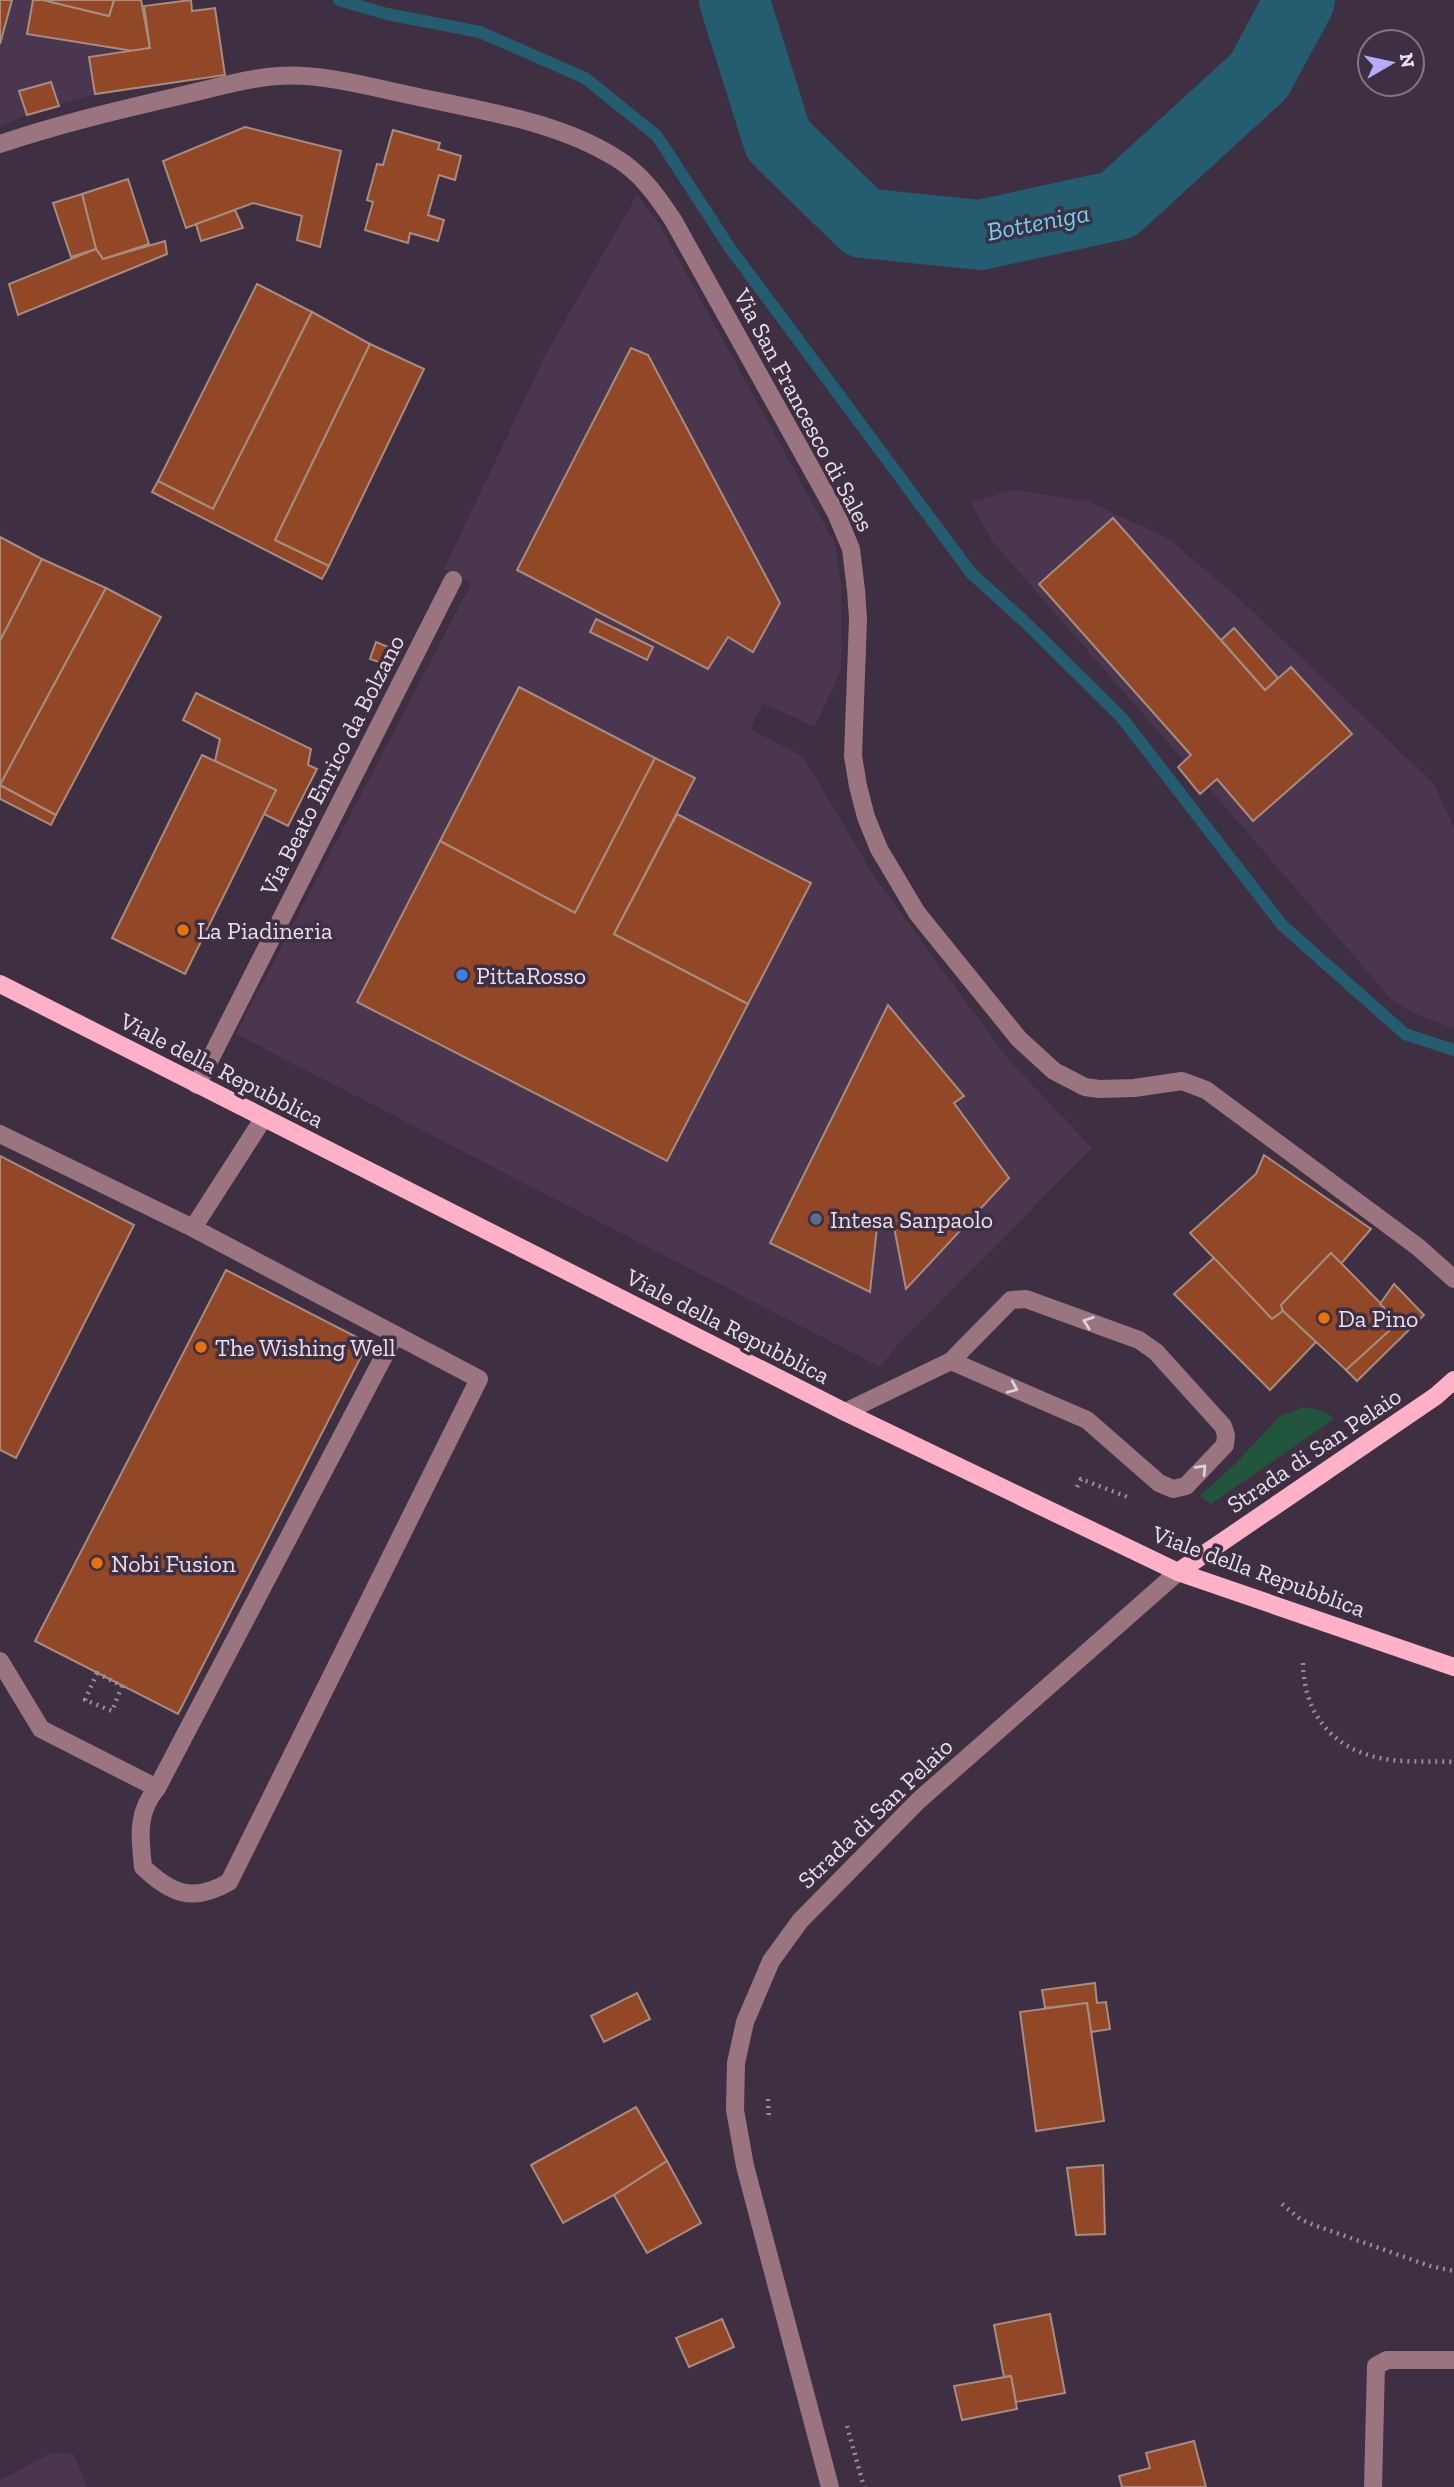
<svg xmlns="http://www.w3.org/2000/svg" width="1454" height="2487" viewBox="0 0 1454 2487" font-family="'Zilla Slab',serif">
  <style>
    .built { fill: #4a374f }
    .green { fill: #21563c }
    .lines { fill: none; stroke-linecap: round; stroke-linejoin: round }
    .stream { stroke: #245d70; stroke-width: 12 }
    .river { stroke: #245d70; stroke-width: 70 }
    .building { fill: #924726; stroke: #a78c80; stroke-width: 2 }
    .path { stroke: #988d9c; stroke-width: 4.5; stroke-dasharray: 2 5; stroke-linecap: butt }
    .minor { stroke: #9a747f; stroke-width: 18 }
    .major { stroke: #feb1c7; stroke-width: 18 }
    .oneway { stroke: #ddd0dc }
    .food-dot { fill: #e8710a; stroke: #3e2f42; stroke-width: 2.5 }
    .shop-dot { fill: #3f7fe0; stroke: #3e2f42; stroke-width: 2.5 }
    .service-dot { fill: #5c6f8a; stroke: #3e2f42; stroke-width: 2.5 }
    .labels { text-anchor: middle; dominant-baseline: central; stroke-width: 7; stroke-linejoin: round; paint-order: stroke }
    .street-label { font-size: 24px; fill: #e9e0ec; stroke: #3e2f42 }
    .poi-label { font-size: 24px; fill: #e9e0ec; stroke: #3e2f42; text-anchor: start }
    .water-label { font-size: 26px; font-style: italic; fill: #66d3f8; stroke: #3e2f42 }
  </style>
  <rect width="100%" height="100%" fill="#3e2f42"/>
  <g class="built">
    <path d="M0,0h141l15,85 -61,9 -68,21 -27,12z"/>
    <path d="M637,195l21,27 177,322 6,38v88l-26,57 -52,-24 -13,26 53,28 72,121 133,181 84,89 -198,201 -14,18 -644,-333 235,-450 -27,-15 103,-217z"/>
    <path d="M1014,490l74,11 81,38 76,65 189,180 20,44v201l-38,-15 -24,-14 -184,-213 -8,7 -22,-27 6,-6 -192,-220 -21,-39z"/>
    <path d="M52,2453l22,1 13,33h-87v-7z"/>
  </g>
  <path class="green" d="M1305,1407c10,2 23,4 29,12l-123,85 -11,-8 36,-33 44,-47z"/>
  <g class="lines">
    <path class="stream" d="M339,0l48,14 93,18 105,46 72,58 73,112 241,325 54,49 97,96 160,207 123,109 49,16"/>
    <path class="river" d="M734,0l44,140 85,83 117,12 138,-30 141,-129 41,-76"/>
  </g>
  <g class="building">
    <path d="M0,0h12l-12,44z"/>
    <path d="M33,0h10l66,16 5,-16h27l9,48 -17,3 -106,-17z"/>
    <path d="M43,0h71l-5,16z"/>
    <path d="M191,0l1,11 23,-3 10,67 -130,19 -6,-37 61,-9 -6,-42z"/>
    <path d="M51,82l8,24 -32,9 -8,-24z"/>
    <path d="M245,127l96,24 -21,96 -23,-7 5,-24 -49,-13 -67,25 -23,-67z"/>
    <path d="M393,130l47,13 -2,6 23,7 -6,24 -16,-5 -11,40 16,5 -6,21 -28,-8 -2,10 -43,-13 8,-28 -6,-2 10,-36 6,1z"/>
    <path d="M128,179l21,65 -46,15 -7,-10 -14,-55z"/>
    <path d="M82,194l14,55 -25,8 -18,-54z"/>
    <path d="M235,210l8,18 -42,13 -5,-17z"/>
    <path d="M165,241l2,13 -149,61 -9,-31 87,-35 7,10z"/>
    <path d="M257,284l55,28 -99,197 -55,-28z"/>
    <path d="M312,312l58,32 -95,196 54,26 -7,13 -170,-87 6,-11 55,28z"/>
    <path d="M370,344l54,25 -95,197 -54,-26z"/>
    <path d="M631,348l17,7 132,248 -27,49 -25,-15 -20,32 -191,-99z"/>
    <path d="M1113,518l152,172 26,-23 61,67 -99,87 -36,-42 -17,15 -22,-27 13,-12 -152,-171z"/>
    <path d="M0,537l42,22 -42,82z"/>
    <path d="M42,559l64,29 -106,197 56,30 -5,10 -51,-26v-158z"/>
    <path d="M106,588l55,29 -105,198 -56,-30z"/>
    <path d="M596,619l57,28 -6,13 -57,-28z"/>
    <path d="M1234,628l44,50 -13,12 -44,-50z"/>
    <path d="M376,642l17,7 -6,16 -17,-6z"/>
    <path d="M519,687l136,71 -80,155 -135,-72z"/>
    <path d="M196,693l115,56 -3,16 9,4 -29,57 -24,-12 12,-24 -61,-29 5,-22 -37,-19z"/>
    <path d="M202,755l74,35 -91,184 -73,-36z"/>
    <path d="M655,758l40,20 -81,156 134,70 -81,157 -310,-159 83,-161 135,72z"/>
    <path d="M677,814l134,69 -63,121 -134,-70z"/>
    <path d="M888,1005l76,91 -10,7 55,75 -103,111 -12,-62 -16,-9 -8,74 -100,-49z"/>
    <path d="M1264,1155l107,74 -31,36 -9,-12 -50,52 2,6 -11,8 -82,-86 66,-59z"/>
    <path d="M0,1156l134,69 -118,233 -16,-8z"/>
    <path d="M1331,1253l68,69 -53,48 -63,-59 -2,-6z"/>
    <path d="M1214,1258l58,61 11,-8 33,31 -46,48 -96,-96z"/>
    <path d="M226,1270l142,73 -190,371 -143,-73z"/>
    <path d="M1394,1284l30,31 -67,66 -11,-11 53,-48 -19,-18z"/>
    <path d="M1095,1983l2,20 9,-1 4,27 -19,3 -4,-29 -42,5 -3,-18z"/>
    <path d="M637,1993l13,26 -46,23 -13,-26z"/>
    <path d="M1087,2003l17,118 -68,10 -16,-119z"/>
    <path d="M636,2107l31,54 -53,34 -51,28 -32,-58z"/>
    <path d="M667,2161l34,62 -54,30 -33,-58z"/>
    <path d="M1103,2165l2,69 -29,1 -9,-67z"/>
    <path d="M1050,2314l15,79 -49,9 -5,-26 -7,1 -10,-52z"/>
    <path d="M722,2319l12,28 -45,20 -13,-29z"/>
    <path d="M1011,2376l6,33 -55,11 -8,-34z"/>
    <path d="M1194,2441l12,46h-84l-3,-11 31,-8 -4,-15z"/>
  </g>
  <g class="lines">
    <g class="path">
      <path d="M1077,1487l4,-8 49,19"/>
      <path d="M1303,1663c1,61 41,96 102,98 16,1 32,0 49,1"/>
      <path d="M97,1673l25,13 -10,25 -27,-11z"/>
      <path d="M768,2099l1,21"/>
      <path d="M1282,2204l18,15 14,6 116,41 24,5"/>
      <path d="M847,2426l17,61"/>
    </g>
    <g class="minor">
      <path d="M0,144c59,-20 119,-34 179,-48 33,-7 66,-18 99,-20 45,-3 92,11 136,20 68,15 143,25 202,62 25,15 41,38 57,62l163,293 15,36 5,41 2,29 -5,137 5,30 8,31 13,32 38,64 102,126 35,32 31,16 14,2 35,-1 48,-7 24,9 212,157 36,32"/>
      <path d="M197,1085l256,-505"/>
      <path d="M0,1134l193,94 286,151 -250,503c-36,21 -58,12 -86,-15 -3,-30 -7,-54 14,-79l-116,-59 -41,-68"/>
      <path d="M193,1228l70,-109"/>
      <path d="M845,1412l106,-51 60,-61 15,-1 113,41 17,12 67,74 3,9 -1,10 -39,41 -13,3 -14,-6 -72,-63 -136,-59"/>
      <path d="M157,1788l238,-453"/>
      <path d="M830,2487l-85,-321 -10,-56 1,-47 9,-41 26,-61 29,-40 118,-120 260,-229"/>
      <path d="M1373,2487l3,-121 11,-6h67"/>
    </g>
    <g class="major">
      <path d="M0,984l845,428 333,160 276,95"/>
      <path d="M1178,1572l258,-176 18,-16"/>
    </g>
  </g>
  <defs><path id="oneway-chevron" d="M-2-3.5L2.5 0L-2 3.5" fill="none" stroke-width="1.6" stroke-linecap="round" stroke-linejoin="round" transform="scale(1.75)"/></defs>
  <g class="oneway">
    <use href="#oneway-chevron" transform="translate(1088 1322) rotate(-160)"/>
    <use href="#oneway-chevron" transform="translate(1013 1388) rotate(23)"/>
    <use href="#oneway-chevron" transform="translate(1202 1469) rotate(-47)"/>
  </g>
  <g class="food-dot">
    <circle cx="183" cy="930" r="7"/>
    <circle cx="1324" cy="1318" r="7"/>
    <circle cx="201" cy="1347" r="7"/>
    <circle cx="97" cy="1563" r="7"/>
  </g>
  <circle class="shop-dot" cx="462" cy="975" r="7"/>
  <circle class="service-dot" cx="816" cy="1219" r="7"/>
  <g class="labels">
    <g class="street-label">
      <text transform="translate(804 410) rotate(62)">Via San Francesco di Sales</text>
      <text transform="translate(332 765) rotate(-63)">Via Beato Enrico da Bolzano</text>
      <text transform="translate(222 1070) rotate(27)">Viale della Repubblica</text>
      <text transform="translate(728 1326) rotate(27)">Viale della Repubblica</text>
      <text transform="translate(1314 1450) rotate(-34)">Strada di San Pelaio</text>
      <text transform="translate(1259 1571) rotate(20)">Viale della Repubblica</text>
      <text transform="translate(875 1813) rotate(-44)">Strada di San Pelaio</text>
    </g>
    <g class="poi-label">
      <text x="197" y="930">La Piadineria</text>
      <text x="476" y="975">PittaRosso</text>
      <text x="830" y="1219">Intesa Sanpaolo</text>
      <text x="1338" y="1318">Da Pino</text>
      <text x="215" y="1347">The Wishing Well</text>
      <text x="111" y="1563">Nobi Fusion</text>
    </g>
    <g class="water-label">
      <text transform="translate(1038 222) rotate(-11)">Botteniga</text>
    </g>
  </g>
  <g transform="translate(1391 63) rotate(81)"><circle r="33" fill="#3e2f42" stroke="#827686" stroke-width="2"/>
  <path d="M0-5L12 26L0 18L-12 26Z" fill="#b4acf9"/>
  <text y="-10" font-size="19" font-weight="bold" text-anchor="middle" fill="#e9e0ec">N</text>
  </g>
</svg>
